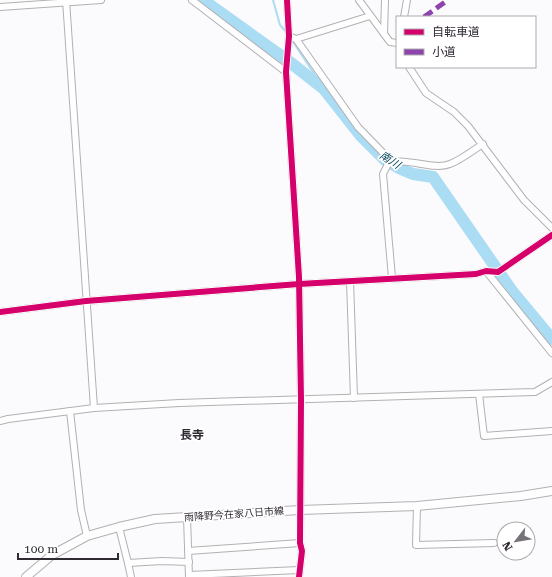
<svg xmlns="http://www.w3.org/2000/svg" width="552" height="577" viewBox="0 0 552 577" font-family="'Roboto Serif','Noto Sans JP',serif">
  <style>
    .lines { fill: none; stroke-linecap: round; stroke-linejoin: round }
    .stream { stroke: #aadcf4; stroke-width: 2 }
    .river { stroke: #aadcf4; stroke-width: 12 }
    .minor-casing { stroke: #b3b0b4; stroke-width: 8 }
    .secondary-casing { stroke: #b3b0b4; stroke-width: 10 }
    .minor { stroke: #fefeff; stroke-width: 6 }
    .secondary { stroke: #fefeff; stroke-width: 8 }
    .quiet { stroke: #8e44ad; stroke-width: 5; stroke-dasharray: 10 5; stroke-linecap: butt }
    .cycleway-casing { stroke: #fff; stroke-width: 8 }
    .cycleway { stroke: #d6006c; stroke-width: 6 }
    .labels { text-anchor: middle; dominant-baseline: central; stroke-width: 3.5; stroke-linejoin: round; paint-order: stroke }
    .street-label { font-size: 10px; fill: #2f2932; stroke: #fff }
    .water-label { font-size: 11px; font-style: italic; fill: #02435a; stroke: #fff }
    .quarter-label { font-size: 12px; font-weight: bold; fill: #2f2932; stroke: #fff }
  </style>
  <rect width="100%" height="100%" fill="#fbfafc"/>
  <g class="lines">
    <g class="stream">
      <path d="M273,0l7,25 7,8"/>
      <path d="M292,40l32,49"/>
    </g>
    <path class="river" d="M203,0l88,63 33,26 37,47 24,24 16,9 12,5 20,3 79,114 40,48"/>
    <defs>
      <g id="minor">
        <path d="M66,0l28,408"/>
        <path d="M192,0l94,72"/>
        <path d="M287,0l2,36 -3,36 13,205 2,123 -1,143 2,8 -3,26"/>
        <path d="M359,0l31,42 7,1"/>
        <path d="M0,7l101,-7"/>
        <path d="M404,17l3,-17"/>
        <path d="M384,34l1,-34"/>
        <path d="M289,36l7,3 62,88 34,35"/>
        <path d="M296,39l74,-23"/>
        <path d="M409,67l17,26 28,19 14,14 56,74 28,28"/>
        <path d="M486,271l66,82"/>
        <path d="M392,278l-9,-104 5,-10c18,-8 44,7 62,0 11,-4 22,-13 33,-20"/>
        <path d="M350,281l4,117"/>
        <path d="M0,312l86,-11 213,-17 177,-10 10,-3 12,1 54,-37"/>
        <path d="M479,394l5,42 68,-5"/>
        <path d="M70,411l11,99 6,26"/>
        <path d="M0,421l8,-2 86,-11 85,-5 356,-11 17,-10"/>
        <path d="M417,506l-1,39 78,-2"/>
        <path d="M187,517l2,60"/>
        <path d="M119,527l9,36 3,14"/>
        <path d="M188,551l112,-8"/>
        <path d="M128,563l34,-2 27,1"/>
        <path d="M189,575l110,-5"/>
      </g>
      <path id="secondary" d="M26,577l26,-22 35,-19 32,-9 36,-8 145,-9 117,-4 104,-10 31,-5"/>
    </defs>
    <use href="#minor" class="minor-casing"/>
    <use href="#secondary" class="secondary-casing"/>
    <use href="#minor" class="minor"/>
    <use href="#secondary" class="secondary"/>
    <path class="quiet" d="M424,17l24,-17"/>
    <defs>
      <g id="cycleway">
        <path d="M287,0l2,36 -3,36 13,205 2,123 -1,143 2,8 -3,26"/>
        <path d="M0,312l86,-11 213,-17 177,-10 10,-3 12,1 54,-37"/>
      </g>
    </defs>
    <use href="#cycleway" class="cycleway-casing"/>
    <use href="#cycleway" class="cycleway"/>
  </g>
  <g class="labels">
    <g class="street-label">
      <text transform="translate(234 514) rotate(-4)">雨降野今在家八日市線</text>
    </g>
    <g class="water-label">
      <text transform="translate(390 160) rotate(33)">南川</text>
    </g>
    <g class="quarter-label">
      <text x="192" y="435">長寺</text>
    </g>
  </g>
  <rect x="396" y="16" width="140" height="52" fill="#ffffff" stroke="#aca9ad"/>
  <rect x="404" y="29" width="20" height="6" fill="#d6006c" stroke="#aca9ad"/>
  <text x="432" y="36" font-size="12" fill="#2f2932">自転車道</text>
  <rect x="404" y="49" width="20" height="6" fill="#8e44ad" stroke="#aca9ad"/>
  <text x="432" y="56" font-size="12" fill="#2f2932">小道</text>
  <g transform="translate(516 541) rotate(239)"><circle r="19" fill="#ffffff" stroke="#aca9ad"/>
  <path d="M0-3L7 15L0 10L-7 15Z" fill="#767279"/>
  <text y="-6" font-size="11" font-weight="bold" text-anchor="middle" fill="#2f2932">N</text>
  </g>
  <path d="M18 553v6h100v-6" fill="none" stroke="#2f2932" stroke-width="2"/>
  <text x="24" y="553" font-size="12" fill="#2f2932" stroke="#ffffff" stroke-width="3" paint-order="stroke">100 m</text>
</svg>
